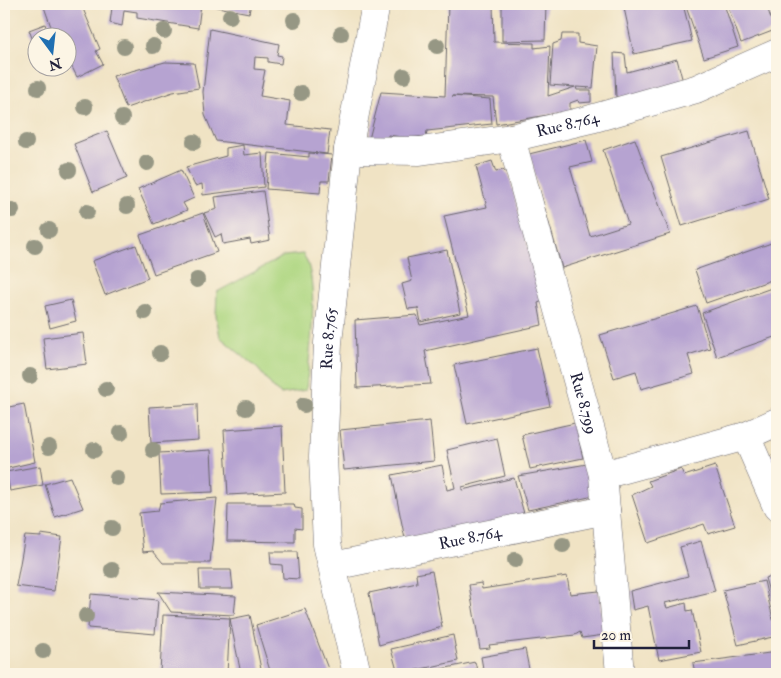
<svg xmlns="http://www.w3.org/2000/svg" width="781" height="678" viewBox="0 0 781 678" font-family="'IM FELL Double Pica',serif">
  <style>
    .pitch { fill: #afd782; stroke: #687c5e }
    .building { fill: #b6a3d1 }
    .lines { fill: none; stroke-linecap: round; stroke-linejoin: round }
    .street-casing { stroke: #6a666b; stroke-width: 29 }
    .street { stroke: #fff; stroke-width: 28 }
    .tree { fill: #969784 }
    .labels { text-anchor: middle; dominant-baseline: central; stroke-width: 4.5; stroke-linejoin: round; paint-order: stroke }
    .street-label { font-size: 16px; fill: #22223b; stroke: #fcf5e5 }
  </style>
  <rect width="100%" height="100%" fill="#fcf5e5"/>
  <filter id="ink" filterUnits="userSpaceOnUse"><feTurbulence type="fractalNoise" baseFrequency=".02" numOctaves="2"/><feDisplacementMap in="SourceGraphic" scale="10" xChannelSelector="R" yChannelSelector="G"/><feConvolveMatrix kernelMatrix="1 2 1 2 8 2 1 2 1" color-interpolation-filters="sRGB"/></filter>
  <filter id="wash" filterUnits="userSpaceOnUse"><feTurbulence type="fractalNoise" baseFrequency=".0096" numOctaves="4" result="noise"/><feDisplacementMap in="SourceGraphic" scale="20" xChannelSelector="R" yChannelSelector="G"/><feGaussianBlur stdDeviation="1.12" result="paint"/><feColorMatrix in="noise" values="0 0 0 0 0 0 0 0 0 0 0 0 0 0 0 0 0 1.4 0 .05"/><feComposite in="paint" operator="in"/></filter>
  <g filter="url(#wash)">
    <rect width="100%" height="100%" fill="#f0e3c4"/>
    <path class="pitch" d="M303,254c18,25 6,104 3,136l-25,4 -6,-4 -17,-21 -38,-32 -4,-22 1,-23 67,-36z"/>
    <g id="blocks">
      <g class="building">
        <path d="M43,4h38l19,45 -4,2 7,13 -26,13 -8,-16 -1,1v-24h-13z"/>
        <path d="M104,4h97l-3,24 -61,-10v-6l-13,-2 -2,16 -12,-3 2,-16 -8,-1z"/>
        <path d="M212,4h39l-2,9 -37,-7z"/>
        <path d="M448,4h45l1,38 40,1v5l16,-2 -2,50 27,-9 -25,-2 3,-41 8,-3 1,-7h16v9l19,3 -4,42 -17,-1 1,3h14v12l-12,1 -1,-3 -8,3v8l-74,13 -3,-27 -41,-1 38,3 2,25 -65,7 -1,5 -17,2 -21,-3 -1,7 -18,-3 12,-47 64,4z"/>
        <path d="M502,4h44l-1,36 -43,1z"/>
        <path d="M643,4h40l9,37 -58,13 -10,-46z"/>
        <path d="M685,4h39l14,43 -34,11z"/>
        <path d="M727,4h39l9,26 -34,13z"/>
        <path d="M45,24l5,14h-12l-1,13 -8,-21z"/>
        <path d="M210,29l69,15 -2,11 5,1 -1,8 -13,-2v-4l-13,-1 -1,12 11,1 -5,26 30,5 -3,24 43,5 -3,24 -111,-13 -11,-26 -2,-23z"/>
        <path d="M614,53l11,1 2,18 50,-13 6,23 -47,15h-20z"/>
        <path d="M165,62l29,1 5,25 -26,4 -47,16 -13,-32z"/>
        <path d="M107,131l20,47 -34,14 -19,-48z"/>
        <path d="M749,131l20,68 -87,27 -21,-69z"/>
        <path d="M635,139l35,95 -108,34 -33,-114 57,-14 6,22 -22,5 20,69 38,-12 -25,-74z"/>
        <path d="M243,145l1,10 18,-2 2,34 -61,8 -1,-11 -7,2 -9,-19 40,-11v-8z"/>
        <path d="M269,153l40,4v-4l23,2 -3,26h-8l-1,12 -54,-4z"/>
        <path d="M492,161l4,11 7,-2 6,5 34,126 -5,2 4,22 -117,26 6,33 -74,4 -2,-68 62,-5 3,10 49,-10 -25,-99 43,-9 -11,-41z"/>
        <path d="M181,170l13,28 -11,5 4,7 -33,14 -16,-35z"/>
        <path d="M263,191l7,49 -19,4 -1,-5 -27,5 -2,-10 -6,3 -11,-24 13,-4 -2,-12z"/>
        <path d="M203,213l14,39 -63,22 -14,-39z"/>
        <path d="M777,241v37l-71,25 -11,-33z"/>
        <path d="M136,245l12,33 -43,17 -13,-34z"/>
        <path d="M447,250l13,63 -39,9 -3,-14 -10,1 -6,-25 10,-3 -5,-23z"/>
        <path d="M777,286v50l-60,21 -15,-44z"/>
        <path d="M71,300l5,21 -26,7 -5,-22z"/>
        <path d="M697,306l13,42 -22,7 6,19 -53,15 -5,-18 -22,7 -14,-43z"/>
        <path d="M83,333l4,31 -40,5 -4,-31z"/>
        <path d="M537,348l13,58 -83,18 -13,-59z"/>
        <path d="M24,404l11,58 -31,7v-61z"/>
        <path d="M197,404l1,36 -47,3 -2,-36z"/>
        <path d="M430,421l4,40 -90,9 -4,-40z"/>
        <path d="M575,423l8,35 -53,11 -8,-34z"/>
        <path d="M282,426l3,66 -57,3 -4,-65z"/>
        <path d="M497,438l8,38 -43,11v3l52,-12 11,39 -120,22 -13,-64 50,-10 5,25 8,-2 -8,-38z"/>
        <path d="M211,450l2,42 -52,2 -2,-41z"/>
        <path d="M777,452v28l-12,-21z"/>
        <path d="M587,464l7,32 -66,14 -10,-34z"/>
        <path d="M40,466l3,19 -33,6 -4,-19z"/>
        <path d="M715,466l20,60 -27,8 -4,-10 -56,19 -16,-48 19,-9 -3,-5 33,-12 3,7z"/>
        <path d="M70,477l13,31 -28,9 -10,-33z"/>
        <path d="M217,498l-7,65h-47l-10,-12 -10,1 -4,-39 19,-2 2,-8z"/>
        <path d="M228,504h66l1,4 7,1v20l-7,-1v14l-68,-1z"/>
        <path d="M41,534l21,3 -8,54 -38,-5 9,-50 16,1z"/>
        <path d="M701,541l14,50 -50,12 2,5 19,-5 1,8 5,-1 9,42 -42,8 -11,-54 -15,4 -3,-19 58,-15 -8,-29z"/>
        <path d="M270,552h27l2,27 -16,-1 -1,-13 -11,-1z"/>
        <path d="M199,570h32l2,19h-33z"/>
        <path d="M432,571l10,56 -63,18 -10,-52 48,-10 -1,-9z"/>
        <path d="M777,574v45l-12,-41z"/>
        <path d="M567,576l3,18 29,-3 5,44 -22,3 -2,-6 -5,3 -86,10 1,3 -10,1 -11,-64 12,-2 1,6z"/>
        <path d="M764,581l13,55 -39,9 -15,-55z"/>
        <path d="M158,592l78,4 -2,19 -63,-3z"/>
        <path d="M91,594l67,6 -3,34 -67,-6z"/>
        <path d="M305,609l25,65h-59l-15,-49z"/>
        <path d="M163,615l67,3 -3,56 -67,-1z"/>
        <path d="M250,615l12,59h-21l-11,-55z"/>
        <path d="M453,635l5,26 -60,13 -7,-25z"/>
        <path d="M525,649l5,25h-46l-3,-17z"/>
        <path d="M777,652v22h-82l-2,-11z"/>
        <path d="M475,662l3,12h-45l-1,-3z"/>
      </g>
    </g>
  </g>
  <g filter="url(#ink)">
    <use href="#blocks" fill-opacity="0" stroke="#6a666b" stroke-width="1"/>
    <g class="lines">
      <defs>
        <g id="street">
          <path id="s1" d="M511,138l92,337 17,199"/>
          <path id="s2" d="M348,150l72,1 91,-13 80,-19 105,-30 81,-36"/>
          <path d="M746,436l31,71"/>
          <path d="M603,475l143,-39 31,-14"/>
          <path id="s3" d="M333,566l273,-56"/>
          <path id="s4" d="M357,674l-30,-130 -4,-87 5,-114 20,-193 28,-146"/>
        </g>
      </defs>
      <use href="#street" class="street-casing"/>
      <use href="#street" class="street"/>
    </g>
    <g class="tree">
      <circle cx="230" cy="16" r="8"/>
      <circle cx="294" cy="20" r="8"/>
      <circle cx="164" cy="31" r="8"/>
      <circle cx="341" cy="34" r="8"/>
      <circle cx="153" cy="46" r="8"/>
      <circle cx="437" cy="46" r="8"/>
      <circle cx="124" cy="47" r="8"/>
      <circle cx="404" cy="76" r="8"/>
      <circle cx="38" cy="88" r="8"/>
      <circle cx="301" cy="93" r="8"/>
      <circle cx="85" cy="107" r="8"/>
      <circle cx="122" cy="118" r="8"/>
      <circle cx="26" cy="142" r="8"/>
      <circle cx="194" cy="142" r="8"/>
      <circle cx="147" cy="163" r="8"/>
      <circle cx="69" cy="170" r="8"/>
      <circle cx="127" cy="206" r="8"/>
      <circle cx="12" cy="210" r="8"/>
      <circle cx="87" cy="212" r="8"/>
      <circle cx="49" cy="230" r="8"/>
      <circle cx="35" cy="246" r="8"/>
      <circle cx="197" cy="280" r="8"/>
      <circle cx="145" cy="312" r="8"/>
      <circle cx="160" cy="353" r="8"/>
      <circle cx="30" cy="376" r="8"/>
      <circle cx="106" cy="389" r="8"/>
      <circle cx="304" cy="405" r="8"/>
      <circle cx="246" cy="408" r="8"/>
      <circle cx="121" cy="433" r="8"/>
      <circle cx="49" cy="447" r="8"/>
      <circle cx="94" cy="450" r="8"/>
      <circle cx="153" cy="450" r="8"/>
      <circle cx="117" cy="478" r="8"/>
      <circle cx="112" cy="528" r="8"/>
      <circle cx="563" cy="545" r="8"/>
      <circle cx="515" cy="560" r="8"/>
      <circle cx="112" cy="570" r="8"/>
      <circle cx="86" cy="616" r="8"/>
      <circle cx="43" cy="651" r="8"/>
    </g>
  </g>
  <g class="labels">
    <g class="street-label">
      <text stroke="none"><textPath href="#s2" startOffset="222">Rue 8.764</textPath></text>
      <text stroke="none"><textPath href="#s4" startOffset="339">Rue 8.765</textPath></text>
      <text stroke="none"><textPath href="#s1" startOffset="275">Rue 8.799</textPath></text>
      <text stroke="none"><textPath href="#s3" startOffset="140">Rue 8.764</textPath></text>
    </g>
  </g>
  <rect width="781" height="678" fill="none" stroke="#fcf5e5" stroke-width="20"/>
  <g transform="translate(52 52) rotate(165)"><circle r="24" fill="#fcf5e5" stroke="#a5a1a1"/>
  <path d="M0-4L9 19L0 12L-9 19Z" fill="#1f6fb2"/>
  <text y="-8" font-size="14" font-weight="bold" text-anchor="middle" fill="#22223b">N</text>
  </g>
  <path d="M594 640v8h95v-8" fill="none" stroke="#22223b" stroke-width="2.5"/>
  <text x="601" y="640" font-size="15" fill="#22223b" stroke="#fcf5e5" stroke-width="4" paint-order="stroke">20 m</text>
</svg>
